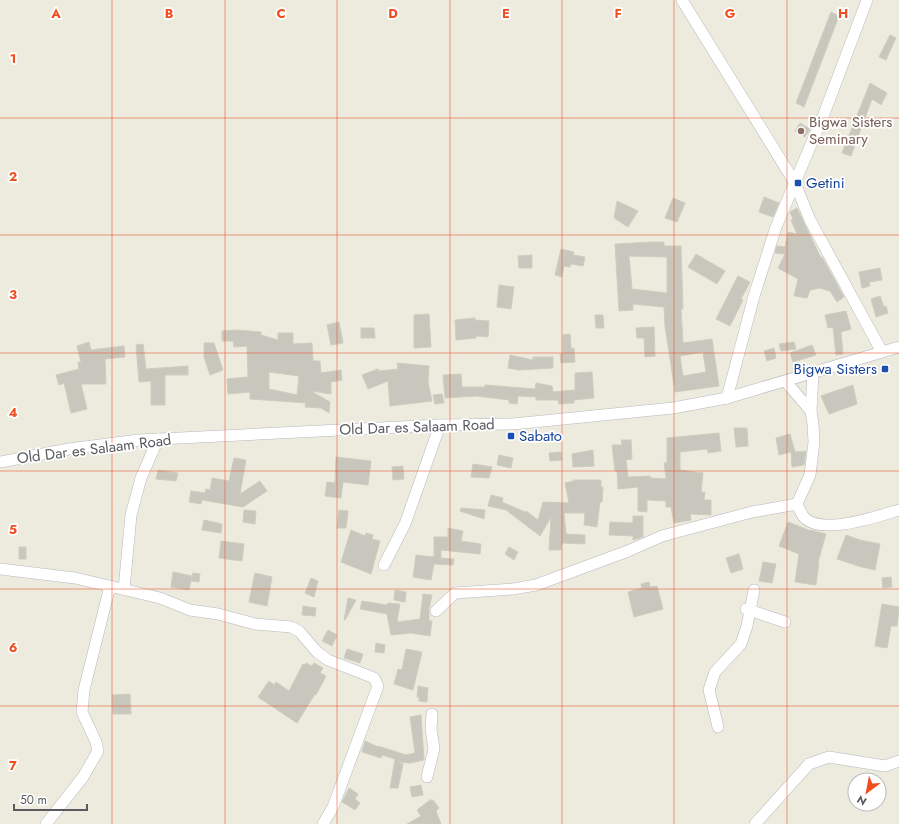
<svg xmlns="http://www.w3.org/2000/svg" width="899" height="824" viewBox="0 0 899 824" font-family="Jost,sans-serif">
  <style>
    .building { fill: #c8c7be; stroke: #d0cdbd; fill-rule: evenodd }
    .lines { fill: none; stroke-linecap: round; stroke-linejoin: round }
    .minor-casing { stroke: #b7b8be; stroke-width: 12 }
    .minor { stroke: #fff; stroke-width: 11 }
    .grid { fill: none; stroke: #ef4e21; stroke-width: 1; stroke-opacity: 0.55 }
    .education-dot { fill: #8d6e63; stroke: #fff; stroke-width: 1.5 }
    .transit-dot { fill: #1a4fb4; stroke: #fff; stroke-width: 1.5 }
    .labels { text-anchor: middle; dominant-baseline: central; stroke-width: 3.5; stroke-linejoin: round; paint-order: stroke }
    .education-label { font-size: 15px; fill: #785e54; stroke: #fff; text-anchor: start }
    .transit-label { font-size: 15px; fill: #164399; stroke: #fff; text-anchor: start }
    .street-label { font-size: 15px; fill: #585a60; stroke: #fff }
    .grid-label { font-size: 13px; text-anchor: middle; font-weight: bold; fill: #ef4e21; stroke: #fff; stroke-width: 3.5; stroke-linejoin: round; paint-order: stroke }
  </style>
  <rect width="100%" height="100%" fill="#ecebde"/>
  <g class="building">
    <path d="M831,12l8,4 -35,91 -8,-4z"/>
    <path d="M890,35l6,3 -10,22 -7,-3z"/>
    <path d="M870,83l17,10 -6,12 -9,-6 -21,57 -9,-3z"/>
    <path d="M800,123l10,6 -5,8 -10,-6z"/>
    <path d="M764,197l15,6 -6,14 -14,-5z"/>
    <path d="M673,198l12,5 -8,19 -12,-4z"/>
    <path d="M617,201l21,10 -10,16 -14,-9z"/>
    <path d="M797,208l24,50 1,-1 22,40 -7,5 -7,-11 -10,-3 -10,2 -3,8 -13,-2 4,-17 -20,-11 7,-14 -10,-1 2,-7 8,1 3,-15 9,2 -6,-14 2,-1 -3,-7z"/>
    <path d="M653,242h11v4h17l2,63h-2l2,34 29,-4 7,47 -44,6 -10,-66 -1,-19 -31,-3v6l-14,1 -4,-67zM629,256l38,1v36l-35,-4zM703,352l3,20 -23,4 -3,-20z"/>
    <path d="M561,249l13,3 -1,3 12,2 -2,9 -12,-2 -1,3 -6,-1 -2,11 -7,-2z"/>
    <path d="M696,254l29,17 -8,13 -29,-17z"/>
    <path d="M532,255v13h-13l-1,-12z"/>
    <path d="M880,268l2,12 -13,2 1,4 -8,2 -3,-16z"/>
    <path d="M738,276l12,6 -9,17 2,1 -13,26 -14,-7z"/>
    <path d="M499,285l15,2 -3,22 -14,-2z"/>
    <path d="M880,296l4,11 2,-1 2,7 -12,4 -5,-18z"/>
    <path d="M846,311l5,18 -10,3 2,22 -7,1 -3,-28 -5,1 -3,-13z"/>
    <path d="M429,314l2,33 -17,1v-33z"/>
    <path d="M595,315h8l1,13h-8z"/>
    <path d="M475,318v2l14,1 -1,16 -12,-1v2l-20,2 -1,-20z"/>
    <path d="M339,322l4,21 -12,2 -4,-20z"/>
    <path d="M654,327l1,29 -10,1 -1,-19h-7l-1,-10z"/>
    <path d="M361,328h13l1,10h-14z"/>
    <path d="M237,330l24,2v3l17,5v-7h15v11l19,-1 1,18h7l1,12 20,-3 1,10 -11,2v12l-20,-3 19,11 -1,11 -8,-5 -16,-1 1,-4 -56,-4v-7l-22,2 -1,-15 21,-2 -1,-31 -13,1 -1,-6h-11v-10zM269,372l30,4 -2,19 -28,-6z"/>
    <path d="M570,334l1,15 3,-1 1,14 -14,1 -1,-9h3v-19z"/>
    <path d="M89,342l2,8 33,-4 1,11 -20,2 1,25h-25l6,25 -16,4 -7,-30 -5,2 -3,-10 23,-6 -1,-7h3l-4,-16z"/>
    <path d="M794,342l2,7 -15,2 -2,-7z"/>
    <path d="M204,343h10l9,27 -13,5 -6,-18z"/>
    <path d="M143,344l3,25 42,-3v9h-23v30h-14v-24l-12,1 -3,-37z"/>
    <path d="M812,345l4,10 -23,7 -3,-9z"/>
    <path d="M774,348l2,10 -9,3 -3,-10z"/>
    <path d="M510,355l23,5v-3h20v11l-34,2 -11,-2z"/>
    <path d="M397,363l32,3 -1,16 4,19 -42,5 -2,-25 -20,8 -6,-14 16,-6 1,2 19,-2z"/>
    <path d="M592,372l2,26 -20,2v3l-15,1 -1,-4h-22v-3l-18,-1 -1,8 -8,-1v-3l-33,-4 -31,2 -2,-23 18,-1 1,13h23v-2l50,4 1,-6 16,3 1,6 22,-2v-17z"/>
    <path d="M853,385l4,19 -28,10 -8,-18z"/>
    <path d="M442,394l2,9 -9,1 -2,-9z"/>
    <path d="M734,428h13l1,18 -12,1z"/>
    <path d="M719,433l2,18 -13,2 -1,-4 -27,3v18l23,3 -2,19h4l-1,8h7v15l-21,-1 1,6 -17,3 -3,-16h-5v-6l-19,-1v12l-9,-1v-24l-20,2 -1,-18h-2l-3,-26h10l-1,-5h10l1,19 -6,1 2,17 22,-1v2l16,1 -2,-16h3v-25z"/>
    <path d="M790,434l5,18 11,-1 -2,14 -12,2 -1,-15 -12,3 -3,-17z"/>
    <path d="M593,450l1,16 -21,1 -1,-13z"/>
    <path d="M561,452l1,8 -12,1 -1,-8z"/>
    <path d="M499,455l14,3 -2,10 -14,-3z"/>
    <path d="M336,457l35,4 -3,24 -25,-3 -2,16 -16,-2 2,-14 8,1z"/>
    <path d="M234,458l12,2 -6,34 20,-13 7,10 -24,16 -41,-7 -1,4 -12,-2 2,-11 14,2 1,-4 4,1 2,-12 17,3z"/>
    <path d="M473,464l19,3 -3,11 -18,-1z"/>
    <path d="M403,466l1,13 -11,1 -1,-13z"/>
    <path d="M158,470l20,3 -2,8 -20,-2z"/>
    <path d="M573,480h28v7h2l-1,15h-2l-3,25 -13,-2 1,-12h-21l2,21 19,1v9l-23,-1 -1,7h-12l2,-33 -11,19 -34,-26 -18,-4 3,-11 12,3 -1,4 23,10 1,-1 12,9 5,-18 26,1 -4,-20 9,-2z"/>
    <path d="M461,508l24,2 -1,9 -24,-8z"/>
    <path d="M244,510l12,1 -1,13 -12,-2z"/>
    <path d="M339,510l9,1 -2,17h-9z"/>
    <path d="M633,516h10v21l-10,3v-4l-24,-1 1,-13 23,1z"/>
    <path d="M204,520l18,4 -1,9 -19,-3z"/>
    <path d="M788,522l23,9v-1l15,4 -8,28h1l-3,23 -21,-3 4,-28 -20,-8z"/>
    <path d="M448,528l15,3 -2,10 20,3 -1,10 -39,-4v8l13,1 -1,6 -19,-1 -3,16 -18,-3 3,-22 18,2v-20h14z"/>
    <path d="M351,530l14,6 1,-3 7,2 -1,4 8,2 -9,33 -30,-12z"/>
    <path d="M846,535l14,5 20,4 -5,26 -17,-4 -21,-7z"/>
    <path d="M221,541l23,3 -2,17 -23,-3z"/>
    <rect x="19" y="547" width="7" height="12"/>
    <path d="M509,547l9,5 -4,8 -9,-6z"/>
    <path d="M739,554l4,15 -12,4 -5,-15z"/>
    <path d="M763,562l13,2 -4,19 -13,-2z"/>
    <path d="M173,572l19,4 -3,14 -18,-3z"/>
    <path d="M193,573l7,1 -1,8 -8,-1z"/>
    <path d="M255,573l17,4 -5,29 -18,-4z"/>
    <path d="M891,577l1,10 -9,1 -1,-10z"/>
    <path d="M311,578l7,3 -4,16 -9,-4z"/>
    <path d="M649,582l1,5 7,-1 6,23 -29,8 -6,-25 14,-4 -1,-4z"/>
    <path d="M395,590l11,2 -1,10 -11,-2z"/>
    <path d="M423,594l9,1 -3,14v12h3l-2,15 -19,-3 -20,2 -4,-21 -27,-5 2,-8 25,4 1,-2 12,1 -3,18 23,-3z"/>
    <path d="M348,598l8,2 -11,20h-1z"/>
    <path d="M882,604l17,3 -2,19h-6l-4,22 -12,-2z"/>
    <path d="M303,606l13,2 -1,8 -13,-1z"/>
    <path d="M328,630l9,5 -5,11 -10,-5z"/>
    <path d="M376,643l9,2 -1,8 -9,-1z"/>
    <path d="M347,649l16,5 -3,9 -16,-5z"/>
    <path d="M406,649l16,3 -9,38 -19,-6 4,-15 4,1z"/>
    <path d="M306,663l6,3 2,-3 9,5 -3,5 6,3 -10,19 -1,-1 -18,29 -39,-26 11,-16 5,4 2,-3 13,9 14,-27 1,1z"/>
    <path d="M418,686l10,2 -1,14 -8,-1v-4h-2z"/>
    <path d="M130,694l1,20h-18l-1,-19z"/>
    <path d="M421,715l3,45 -14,3 -12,-1 5,2 -5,24h-8l5,-29 -13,-4 -1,3 -19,-6 3,-11 13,6v-1l28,9 9,-2 -5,-36z"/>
    <path d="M421,785l2,10 -11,2 -2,-10z"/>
    <path d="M349,788l9,6 -3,5 5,4 -5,7 -13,-8z"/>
    <path d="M430,800h3l6,8 -3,3 5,13h-34l14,-8 -4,-6z"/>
  </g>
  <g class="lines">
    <defs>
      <g id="minor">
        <path d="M682,0l113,183 15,37 72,132"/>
        <path d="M786,382l25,29 2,13 1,18 -4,33 -13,29"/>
        <path d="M727,398l27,-102 22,-69 48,-113 43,-114"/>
        <path d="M811,411l2,-38"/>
        <path d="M0,462l69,-13 70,-9 301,-15 73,-1 160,-16 54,-10 172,-51"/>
        <path d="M797,504c2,4 4,9 6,12 16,21 75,0 96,-6"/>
        <path d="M384,565l21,-41 35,-99"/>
        <path d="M0,569l75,9 85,20 30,12 28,4 37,10 36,3 8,4 18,21 11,8 46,18 4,8 -45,121 -10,17"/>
        <path d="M124,589l7,-74 10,-37 17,-39"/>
        <path d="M746,609l39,13"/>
        <path d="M436,611l19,-18 58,-4 23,-4 92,-34 34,-15 90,-24 45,-8"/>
        <path d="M718,727l-9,-37 6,-18 26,-28 6,-18 7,-36"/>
        <path d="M427,777l7,-28 -3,-20 1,-15"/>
        <path d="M46,824l37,-47 15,-26 -2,-9 -14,-30 2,-22 26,-104"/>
        <path d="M755,824l54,-60 20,-7 56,9 14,-5"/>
      </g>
    </defs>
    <use href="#minor" class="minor-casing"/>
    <use href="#minor" class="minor"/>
  </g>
  <path class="grid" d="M112,0v824M225,0v824M337,0v824M450,0v824M562,0v824M674,0v824M787,0v824M0,118h899M0,235h899M0,353h899M0,471h899M0,589h899M0,706h899"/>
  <circle class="education-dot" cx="801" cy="131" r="4"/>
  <g class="transit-dot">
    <rect x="794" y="179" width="8" height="8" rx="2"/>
    <rect x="881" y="365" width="8" height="8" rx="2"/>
    <rect x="507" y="432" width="8" height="8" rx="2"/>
  </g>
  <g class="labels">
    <g class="education-label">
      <text x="809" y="122">Bigwa Sisters<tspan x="809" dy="17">Seminary</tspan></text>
    </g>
    <g class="transit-label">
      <text x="806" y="183">Getini</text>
      <text x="877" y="369" text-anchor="end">Bigwa Sisters</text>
      <text x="519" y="436">Sabato</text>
    </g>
    <g class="street-label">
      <text transform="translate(417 427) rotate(-2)">Old Dar es Salaam Road</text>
      <text transform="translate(94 449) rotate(-7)">Old Dar es Salaam Road</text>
    </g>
  </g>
  <g class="grid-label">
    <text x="56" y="18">A</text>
    <text x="169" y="18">B</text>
    <text x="281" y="18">C</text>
    <text x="393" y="18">D</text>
    <text x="506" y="18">E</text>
    <text x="618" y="18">F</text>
    <text x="730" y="18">G</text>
    <text x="843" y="18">H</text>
    <text x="13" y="63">1</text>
    <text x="13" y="181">2</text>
    <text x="13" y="299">3</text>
    <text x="13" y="417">4</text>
    <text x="13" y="534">5</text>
    <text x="13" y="652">6</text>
    <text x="13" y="770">7</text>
  </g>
  <g transform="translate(867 792) rotate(212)"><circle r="19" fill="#ffffff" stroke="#bcbdbf"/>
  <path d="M0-3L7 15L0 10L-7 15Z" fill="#ef4e21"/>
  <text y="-6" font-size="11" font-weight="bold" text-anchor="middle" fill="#585a60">N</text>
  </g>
  <path d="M14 804v6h73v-6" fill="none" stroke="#585a60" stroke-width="2"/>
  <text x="20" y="804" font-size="12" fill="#585a60" stroke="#ffffff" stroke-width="3" paint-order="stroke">50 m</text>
</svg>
